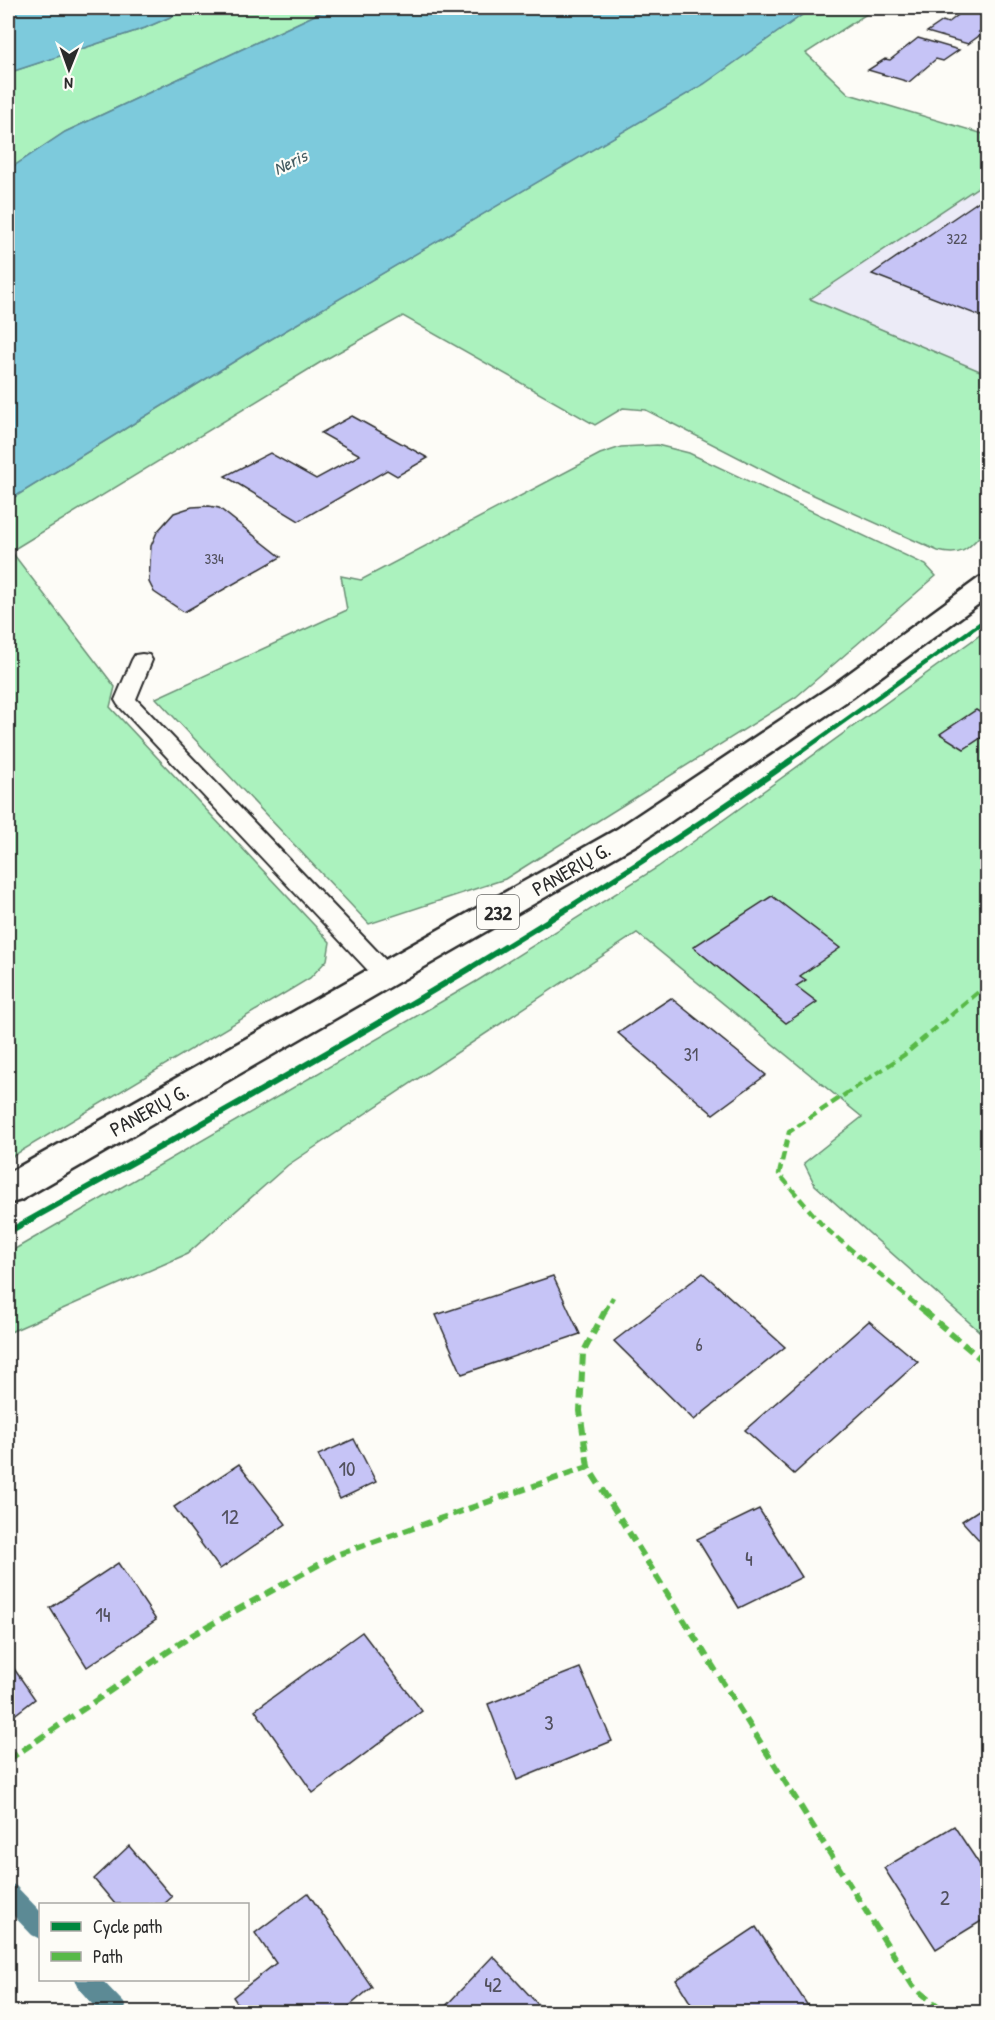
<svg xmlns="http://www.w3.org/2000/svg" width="995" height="2020" viewBox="0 0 995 2020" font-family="'Patrick Hand',sans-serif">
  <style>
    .built { fill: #ecebf7 }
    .green { fill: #abf2be; stroke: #6b8e74; stroke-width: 1.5 }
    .water { fill: #7dcadc; stroke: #5c8a95; stroke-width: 1.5 }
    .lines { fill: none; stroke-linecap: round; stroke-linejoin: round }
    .stream { fill: #5c8a95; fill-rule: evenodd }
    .building { fill: #c6c4f6; stroke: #2b2b2b; stroke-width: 1.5 }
    .service-casing { stroke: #2b2b2b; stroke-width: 4 }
    .primary-casing { stroke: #2b2b2b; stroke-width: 5 }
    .service { fill: #fdfcf7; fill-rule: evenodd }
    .primary { fill: #fdfcf7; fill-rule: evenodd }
    .quiet-far1 { stroke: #58b947; stroke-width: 4.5; stroke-dasharray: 9 4.5; stroke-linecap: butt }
    .quiet { stroke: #58b947; stroke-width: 6; stroke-dasharray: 11 6; stroke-linecap: butt }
    .cycleway-far1-casing { stroke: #fdfcf7; stroke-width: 8 }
    .cycleway-casing { stroke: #fdfcf7; stroke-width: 10 }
    .cycleway-far1 { stroke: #00873e; stroke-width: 4.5 }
    .cycleway { stroke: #00873e; stroke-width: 6 }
    .labels { text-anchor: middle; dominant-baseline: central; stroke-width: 4.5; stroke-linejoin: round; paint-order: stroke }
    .far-number-label { font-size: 15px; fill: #52515e }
    .far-water-label { font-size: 18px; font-style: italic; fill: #445b60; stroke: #fdfcf7 }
    .number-label { font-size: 18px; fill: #52515e }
    .shield { fill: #fdfcf7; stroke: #6a6a68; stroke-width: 1.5 }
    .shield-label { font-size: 20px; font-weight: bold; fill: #2b2b2b }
    .street-label { font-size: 21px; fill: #2b2b2b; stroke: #fdfcf7 }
    .near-number-label { font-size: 21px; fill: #52515e }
  </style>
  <rect width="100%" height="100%" fill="#fdfcf7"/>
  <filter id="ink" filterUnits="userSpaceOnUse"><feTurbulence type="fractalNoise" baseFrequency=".0167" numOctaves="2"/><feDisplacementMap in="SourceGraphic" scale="12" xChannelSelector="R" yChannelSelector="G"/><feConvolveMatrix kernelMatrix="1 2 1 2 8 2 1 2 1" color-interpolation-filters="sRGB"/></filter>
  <g filter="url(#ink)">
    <path class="built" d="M987,181v193l-177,-75z"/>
    <g class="green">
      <path d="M191,8h139l-265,124 -57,38v-97l137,-45z"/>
      <path d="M812,8h64l-70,45 43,41 138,41v46l-177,118 177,75v154c-17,18 -22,30 -49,23l-140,-63 -152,-78 -23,-2 -28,17 -192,-109 -82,46 -310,189 104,136 -5,20 220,235 -3,18 -17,18 -302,181v-658l248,-153 447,-264z"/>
      <path d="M657,445l32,8 237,112 10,11 -140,121 -291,182 -136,45 -213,-226 191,-88 -6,-34 20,4 239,-126 21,-7z"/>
      <path d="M987,630v708l-172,-153 -11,-22 58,-46 -225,-184 -349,232 -101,89 -179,79v-80l469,-272 181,-114z"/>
    </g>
    <g class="water">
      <path d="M8,8h183l-46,20 -137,45z"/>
      <path d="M330,8h482l-108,76 -448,264 -248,153v-331l57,-38z"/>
    </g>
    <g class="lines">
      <g class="stream">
        <path d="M8,1882l8,4 24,25v28l-8,-4 -24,-25z"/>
        <path d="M74,1980h28l22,23 3,9h-28l-21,-24z"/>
      </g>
    </g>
    <g class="building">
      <path d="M967,8h21v18l-9,6 4,1 -15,11 -41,-12 16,-11 5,2z"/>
      <path d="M918,38l41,12 -16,11 -7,-2 -27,23 -41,-12 17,-11 5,1z"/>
      <path d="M988,195v124l-116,-45 107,-73z"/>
      <path d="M352,416l76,42 -31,18 -10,-6 -88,51 -74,-45 45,-23 46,26 44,-24 -39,-22z"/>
      <path d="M209,506l10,2 62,49 -97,55 -30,-20 -5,-10 2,-36 6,-14 17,-19 18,-6z"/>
      <path d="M976,710l12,7v16l-24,16 -24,-15z"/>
      <path d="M772,896l68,52 -40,28 6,4 -10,6 21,16 -31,21 -93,-76z"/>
      <path d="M671,998l95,77 -53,39 -95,-81z"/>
      <path d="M703,1273l82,74 -91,73 -80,-79z"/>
      <path d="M553,1276l27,58 -118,40 -26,-59z"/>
      <path d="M869,1321l49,41 -124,112 -49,-44z"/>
      <path d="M354,1439l22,43 -36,17 -22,-44z"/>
      <path d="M239,1464l47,60 -66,45 -46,-62z"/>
      <path d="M988,1504v46l-26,-29z"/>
      <path d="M759,1509l43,68 -63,31 -42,-69z"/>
      <path d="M118,1563l38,57 -69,47 -37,-59z"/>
      <path d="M362,1632l60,79 -109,82 -58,-83z"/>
      <path d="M8,1660l27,39 -27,21z"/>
      <path d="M580,1668l32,73 -95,39 -29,-76z"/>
      <path d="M954,1826l34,51v40l-52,32 -52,-81z"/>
      <path d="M129,1846l43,51 -8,7h-49l-21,-25z"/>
      <path d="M308,1893l64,94 -30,25h-99l-10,-15 43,-34 -21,-30z"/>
      <path d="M756,1927l56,85h-116l-20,-32z"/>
      <path d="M493,1956l52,56h-105z"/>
    </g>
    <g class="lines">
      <defs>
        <path id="service" d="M142,654l7,1 3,5 -16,39 259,271 4,6 -4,6 -8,3 -8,-3 -261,-277 -3,-5 17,-40 3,-5z"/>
        <path id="primary" d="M988,576v21l-135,100 -214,146 -618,357 -13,4v-31l609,-344 216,-144 146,-107z"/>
      </defs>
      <use href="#service" class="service-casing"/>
      <use href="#primary" class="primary-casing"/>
      <use href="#service" class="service"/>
      <use href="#primary" class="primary"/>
      <g class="quiet-far1">
        <path d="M604,1313l9,-16"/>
        <path d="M926,1313l-103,-87 -44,-52 10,-42 115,-77 84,-71"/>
      </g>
      <g class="quiet">
        <path d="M924,1311l64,54"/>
        <path d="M588,1467l-8,-56 3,-58 22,-42"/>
        <path d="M8,1760l186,-126 142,-79 252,-88 325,519 32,26"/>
      </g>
      <defs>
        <path id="cycleway-far1" d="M787,762l201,-144"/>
        <path id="cycleway" d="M8,1232c268,-149 531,-294 782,-471"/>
      </defs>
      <use href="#cycleway-far1" class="cycleway-far1-casing"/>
      <use href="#cycleway" class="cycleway-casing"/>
      <use href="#cycleway-far1" class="cycleway-far1"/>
      <use href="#cycleway" class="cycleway"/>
    </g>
  </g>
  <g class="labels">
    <g class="far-number-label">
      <text x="957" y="238">322</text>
      <text x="214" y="558">334</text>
    </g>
    <g class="far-water-label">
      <text transform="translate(290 162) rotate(-26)">Neris</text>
    </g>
    <g class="number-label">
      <text x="691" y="1054">31</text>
      <text x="699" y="1344">6</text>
    </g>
    <rect class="shield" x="477" y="895" width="42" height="34" rx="4.5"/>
    <g class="shield-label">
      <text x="498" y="912">232</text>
    </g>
    <g class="street-label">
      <text transform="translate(571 869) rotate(-30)">PANERIŲ G.</text>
      <text transform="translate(149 1110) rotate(-29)">PANERIŲ G.</text>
    </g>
    <g class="near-number-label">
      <text x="347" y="1468">10</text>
      <text x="230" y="1516">12</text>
      <text x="749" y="1558">4</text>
      <text x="103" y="1614">14</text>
      <text x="549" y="1722">3</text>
      <text x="945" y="1897">2</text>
      <text x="493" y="1984">42</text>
    </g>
  </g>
  <rect width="995" height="2020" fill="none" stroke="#fdfcf7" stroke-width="30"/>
  <rect x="15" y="15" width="965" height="1990" fill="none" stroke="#2b2b2b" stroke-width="2" filter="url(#ink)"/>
  <rect x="39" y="1903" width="210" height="78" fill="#fdfcf7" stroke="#a9a8a5" stroke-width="1.5"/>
  <rect x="51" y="1922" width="30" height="9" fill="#00873e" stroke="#a9a8a5" stroke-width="1.5"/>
  <text x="93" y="1933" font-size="18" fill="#2b2b2b">Cycle path</text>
  <rect x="51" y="1952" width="30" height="9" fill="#58b947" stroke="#a9a8a5" stroke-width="1.5"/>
  <text x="93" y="1963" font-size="18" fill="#2b2b2b">Path</text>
  <g transform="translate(69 69) rotate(181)" stroke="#fdfcf7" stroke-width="4.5" paint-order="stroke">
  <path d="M0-4.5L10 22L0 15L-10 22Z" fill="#2b2b2b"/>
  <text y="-9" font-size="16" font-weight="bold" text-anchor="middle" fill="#2b2b2b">N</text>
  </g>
</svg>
